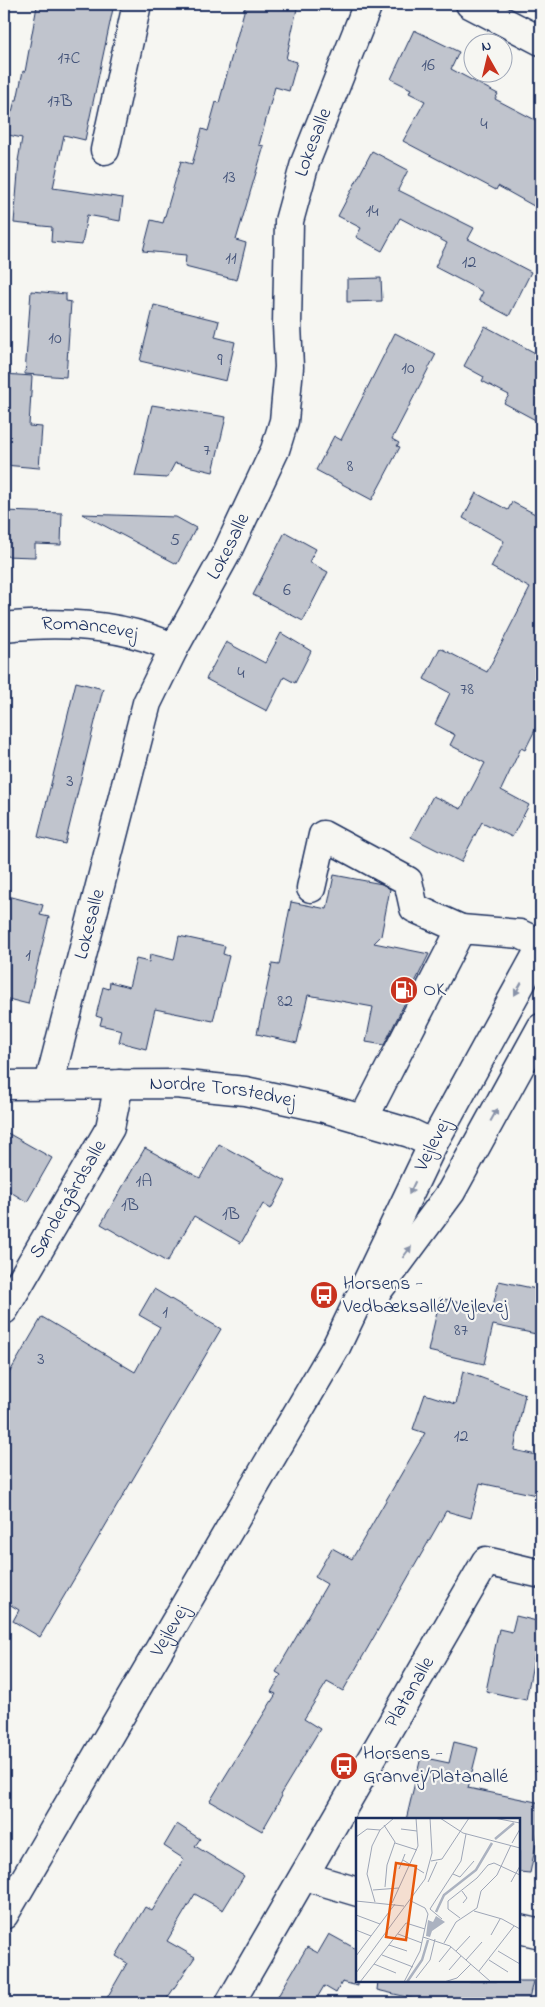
<svg xmlns="http://www.w3.org/2000/svg" width="545" height="2007" viewBox="0 0 545 2007" font-family="'Indie Flower',sans-serif">
  <style>
    .building { fill: #c0c4cd; stroke: #1b2f5e }
    .lines { fill: none; stroke-linecap: round; stroke-linejoin: round }
    .minor-casing { stroke: #1b2f5e; stroke-width: 31 }
    .major-casing { stroke: #1b2f5e; stroke-width: 31 }
    .minor { stroke: #f6f6f2; stroke-width: 28 }
    .major { stroke: #f6f6f2; stroke-width: 28 }
    .oneway { fill: #8892a8 }
    .labels { text-anchor: middle; dominant-baseline: central; stroke-width: 4.5; stroke-linejoin: round; paint-order: stroke }
    .number-label { font-size: 18px; fill: #44547a }
    .street-label { font-size: 20px; fill: #1b2f5e; stroke: #f6f6f2 }
    .poi-label { font-size: 20px; fill: #1b2f5e; stroke: #f6f6f2; text-anchor: start }
    .inset-river { fill: none; stroke: #abb2c0; stroke-width: 2.5 }
    .inset-road { fill: none; stroke: #9ea6b7; stroke-width: 1 }
    .view { fill: #e8590c; fill-opacity: 0.15; stroke: #e8590c; stroke-width: 2.5 }
    .inset-edge { fill: none; stroke: #1b2f5e; stroke-width: 2.5 }
  </style>
  <rect width="100%" height="100%" fill="#f6f6f2"/>
  <filter id="ink" filterUnits="userSpaceOnUse"><feTurbulence type="fractalNoise" baseFrequency=".02" numOctaves="2"/><feDisplacementMap in="SourceGraphic" scale="10" xChannelSelector="R" yChannelSelector="G"/><feConvolveMatrix kernelMatrix="1 2 1 2 8 2 1 2 1" color-interpolation-filters="sRGB"/></filter>
  <g filter="url(#ink)">
    <g class="building">
      <path d="M51,4h63l-29,136 -21,-5 -11,53 70,10 -3,23 -33,-6 -5,30 -31,-3 1,-15 -38,-4 5,-62h-1l4,-23 -18,-4 5,-22h3l3,-12h2l6,-29 2,1 12,-66 13,2z"/>
      <path d="M246,4h52l-12,55 11,3 -8,29 -14,-4 -16,58 5,1 -28,94 10,3 -9,37 -52,-13 1,-12 -43,-4 8,-31 12,3 18,-62 11,3 10,-35 6,2 8,-29 3,1z"/>
      <path d="M414,30l45,22 -8,17 47,25 -3,5 46,24v87l-43,-24 -2,4 -93,-49 22,-40 -16,-8 2,-4 -20,-10z"/>
      <path d="M372,151l36,19 -10,20 76,38 -6,11 63,33 -22,44 -30,-16 4,-8 -48,-25 12,-24 -47,-25 -18,33 -26,-14 5,-9 -23,-12z"/>
      <path d="M381,278l1,23 -35,1v-23z"/>
      <path d="M31,291l35,3v7l5,1 -5,75 -41,-3z"/>
      <path d="M154,305l65,16 -4,16 20,5 -9,39 -86,-20z"/>
      <path d="M485,326l56,30v67l-37,-20 5,-8 -27,-14 2,-4 -20,-11z"/>
      <path d="M395,333l41,21 -44,85 7,4 -2,3 3,1 -28,53 -56,-30 18,-34 7,4z"/>
      <path d="M4,374l28,2 -3,50 13,1 -3,41 -35,-3z"/>
      <path d="M152,405l74,12 -13,55 -38,-9 -8,15 -32,-2z"/>
      <path d="M476,493l32,17 4,-8 29,15v201l-16,32 -4,-2 -20,42 28,15 -17,32 -30,-15 -21,40 -50,-25 22,-41 28,13 24,-46 -35,-18 5,-10 -20,-11 15,-31 -26,-14 16,-31 47,24 43,-84 -39,-21 13,-26 -41,-23z"/>
      <path d="M4,511l58,2 -1,32 -26,-1v13l-31,-1z"/>
      <path d="M82,514l94,3 20,11 -19,36z"/>
      <path d="M285,532l31,17 -7,13 19,10 -25,49 -50,-26z"/>
      <path d="M281,633l30,18 -16,32 -11,-6 -17,34 -61,-32 20,-37 39,21z"/>
      <path d="M76,682l27,7 -38,155 -27,-7z"/>
      <path d="M334,875l48,9 8,5 -9,47 -7,7 55,11 -45,91 -18,-3 7,-35 -65,-12 -11,48 -40,-9 15,-70 7,1 12,-63 36,7z"/>
      <path d="M4,895l39,10 -3,10 9,2 -21,87 -24,-6z"/>
      <path d="M179,936l46,10 -2,8 6,2 -16,65 -58,-12 -9,40 -27,-7 3,-12 -22,-5 2,-7 -6,-2 7,-29 6,2 1,-7 19,5 7,-28 13,3 1,-8 24,6z"/>
      <path d="M4,1131l48,27 -25,44 -23,-14z"/>
      <path d="M219,1144l67,37 -15,28 -8,-5 -22,39 -47,-27 -27,46 -66,-38 44,-76 55,30z"/>
      <path d="M499,1281l42,9v45l-48,-10 -9,39 -56,-13 12,-53 52,12z"/>
      <path d="M154,1289l67,40 -181,308 -27,-16 6,-11 -15,-9v-219l38,-65 93,55 25,-45 -21,-12z"/>
      <path d="M463,1371l62,23 -11,56 27,6v40l-61,-13 -9,35 -25,-7 -103,180 -16,-9 -23,37 16,10 -40,66 2,1 -20,35 -52,-30 66,-107 -5,-2 10,-17 -5,-3 51,-88 -12,-7 17,-29 20,11 73,-126 -12,-4 12,-35 31,10z"/>
      <path d="M516,1616l25,6 -15,78 -40,-9 13,-62 13,3z"/>
      <path d="M454,1742l24,6 -10,40 73,15v17l-11,53 -11,-1v-52h-113l15,-63 28,6z"/>
      <path d="M177,1824l23,15 -5,7 49,30 -21,34 -28,-16 -28,47 28,16 -31,46h-60l23,-40 -11,-7 29,-49 7,4 32,-52 -20,-13z"/>
      <path d="M329,1934l29,16v36l-16,-4 -6,11 -12,-7 -10,17h-40l33,-56 11,6z"/>
      <path d="M378,1981h155l-5,22h-95l-56,-13z"/>
    </g>
    <g class="lines">
      <defs>
        <g id="minor">
          <path d="M470,4l71,37"/>
          <path d="M105,150l32,-146"/>
          <path id="s1" d="M4,627c57,-6 117,-4 170,21"/>
          <path d="M311,888l12,-53 85,46 6,27 47,21"/>
          <path id="s2" d="M49,1084l98,-381 27,-55 53,-96 48,-102 9,-29 5,-54 -2,-42 2,-104 16,-58 63,-159"/>
          <path id="s3" d="M4,1085l172,-1 69,7 79,17 86,25 23,11"/>
          <path d="M363,1120l98,-191 59,5 21,10"/>
          <path id="s4" d="M4,1310l106,-182 9,-44"/>
          <path d="M304,1876l54,16"/>
          <path d="M519,1929l22,5"/>
          <path id="s5" d="M230,2003l256,-442 55,13"/>
        </g>
        <g id="major">
          <path d="M374,1296l77,-104 90,-164"/>
          <path id="s6" d="M4,1915l332,-568 97,-203 108,-197"/>
        </g>
      </defs>
      <use href="#minor" class="minor-casing"/>
      <use href="#major" class="major-casing"/>
      <use href="#minor" class="minor"/>
      <use href="#major" class="major"/>
    </g>
    <defs><path id="oneway-solid" d="M-6-.8H1V-3.2L6.5 0L1 3.2V.8H-6Z" transform="scale(1.25)"/></defs>
    <g class="oneway">
      <use href="#oneway-solid" transform="translate(518 989) rotate(119)"/>
      <use href="#oneway-solid" transform="translate(494 1115) rotate(-61)"/>
      <use href="#oneway-solid" transform="translate(412 1188) rotate(116)"/>
      <use href="#oneway-solid" transform="translate(407 1252) rotate(-53)"/>
    </g>
  </g>
  <defs>
    <symbol id="fuel-disc" viewBox="-11 -11 22 22"><circle r="9.5" fill="#c8321e" stroke="#f6f6f2"/><path d="M-5.5-6h7V0h2V4h1.3V-2.5L3-4.5l.8-.8L6-3V5H2.5V1h-1V6h-7ZM-4.2-4.7v3.2H.2V-4.7Z" fill="#fff"/></symbol>
    <symbol id="bus-disc" viewBox="-11 -11 22 22"><circle r="9.5" fill="#c8321e" stroke="#f6f6f2"/><path d="M-5-6H5V4H4V6H2V4H-2V6H-4V4H-5ZM-3.5-4V0h7V-4ZM-3.5 1.2v1.5H-2V1.2ZM2 1.2v1.5H3.5V1.2Z" fill="#fff"/></symbol>
  </defs>
  <g fill-rule="evenodd">
    <use href="#fuel-disc" x="388" y="974" width="32" height="32"/>
    <use href="#bus-disc" x="308" y="1279" width="32" height="32"/>
    <use href="#bus-disc" x="328" y="1750" width="32" height="32"/>
  </g>
  <g class="labels">
    <g class="number-label">
      <text x="69" y="59">17C</text>
      <text x="428" y="66">16</text>
      <text x="60" y="102">17B</text>
      <text x="484" y="125">4</text>
      <text x="229" y="178">13</text>
      <text x="372" y="212">14</text>
      <text x="231" y="259">11</text>
      <text x="469" y="263">12</text>
      <text x="55" y="339">10</text>
      <text x="220" y="361">9</text>
      <text x="408" y="369">10</text>
      <text x="207" y="451">7</text>
      <text x="350" y="467">8</text>
      <text x="175" y="541">5</text>
      <text x="287" y="591">6</text>
      <text x="241" y="674">4</text>
      <text x="467" y="690">78</text>
      <text x="70" y="782">3</text>
      <text x="28" y="956">1</text>
      <text x="285" y="1002">82</text>
      <text x="144" y="1182">1A</text>
      <text x="130" y="1206">1B</text>
      <text x="231" y="1215">1B</text>
      <text x="165" y="1313">1</text>
      <text x="461" y="1331">87</text>
      <text x="41" y="1360">3</text>
      <text x="461" y="1437">12</text>
    </g>
    <g class="street-label">
      <text stroke="none"><textPath href="#s2" startOffset="990">Lokesalle</textPath></text>
      <text stroke="none"><textPath href="#s2" startOffset="570">Lokesalle</textPath></text>
      <text stroke="none"><textPath href="#s1" startOffset="86">Romancevej</textPath></text>
      <text stroke="none"><textPath href="#s2" startOffset="165">Lokesalle</textPath></text>
      <text stroke="none"><textPath href="#s3" startOffset="219">Nordre Torstedvej</textPath></text>
      <text stroke="none"><textPath href="#s6" startOffset="882">Vejlevej</textPath></text>
      <text stroke="none"><textPath href="#s4" startOffset="128">Søndergårdsalle</textPath></text>
      <text stroke="none"><textPath href="#s6" startOffset="329">Vejlevej</textPath></text>
      <text stroke="none"><textPath href="#s5" startOffset="359">Platanalle</textPath></text>
    </g>
    <g class="poi-label">
      <text x="423" y="990">OK</text>
      <text x="343" y="1284">Horsens -<tspan x="343" dy="23">Vedbæksallé/Vejlevej</tspan></text>
      <text x="363" y="1754">Horsens -<tspan x="363" dy="23">Granvej/Platanallé</tspan></text>
    </g>
  </g>
  <g transform="translate(356 1818)">
    <rect width="164" height="164" fill="#f6f6f2"/>
    <path d="M80,98l9,6 -13,9 -2,6 -4,-1 2,-16 5,2z" fill="#abb2c0"/>
    <path class="inset-river" d="M139,21l19,-16M80,94l8,-17 32,-25 16,-27M51,164l15,-22 6,-20"/>
    <path class="inset-road" d="M84,0l23,15 57,15M138,0l26,5M28,7l11,17 -8,23 -2,22M45,11l16,2M0,19l11,-8 13,1M39,25l22,7M156,25l8,-14M47,42l21,13M75,43l11,-2 27,-41M43,51l6,-15M97,56l7,3 14,-16M72,64l9,-20M155,64l9,-16M17,72l26,-2M106,73l5,7 -4,5M0,83l48,5M19,84l-8,-28 5,-28 8,-16 14,-12M36,85l26,-57 -2,-28M118,93l28,8 18,10M0,97l24,9M104,100l-12,-9v-8l29,-23 11,-13 6,-2 26,12M86,101l-12,-10 31,-48 5,-27M0,112l15,6M42,116l24,9M135,117l9,-16M67,119l27,9 41,36M88,125l12,-21 21,-14 4,-17 16,-16 14,-30M33,127l18,6M100,133l14,-15M142,133l22,13M26,137l31,12M0,138l39,-52M110,142l16,-18M133,142l19,12M83,144l12,-15M18,146l22,9M93,152l12,-14M123,153l35,-45M0,155l69,-94 7,-26 -2,-35M60,160l14,-18 5,-21M4,164l46,-59 19,6M48,164l16,-31 8,-37 -3,-6 -14,-7M88,164l13,-4 14,-14"/>
    <path class="view" d="M40,45l20,3 -10,74 -20,-3z"/>
    <rect width="164" height="164" class="inset-edge"/>
  </g>
  <rect width="545" height="2007" fill="none" stroke="#f6f6f2" stroke-width="20"/>
  <rect x="10" y="10" width="525" height="1987" fill="none" stroke="#1b2f5e" stroke-width="2" filter="url(#ink)"/>
  <g transform="translate(488 58) rotate(352)"><circle r="24" fill="#f6f6f2" stroke="#9ea6b7"/>
  <path d="M0-4L9 19L0 12L-9 19Z" fill="#c8321e"/>
  <text y="-8" font-size="14" font-weight="bold" text-anchor="middle" fill="#1b2f5e">N</text>
  </g>
</svg>
